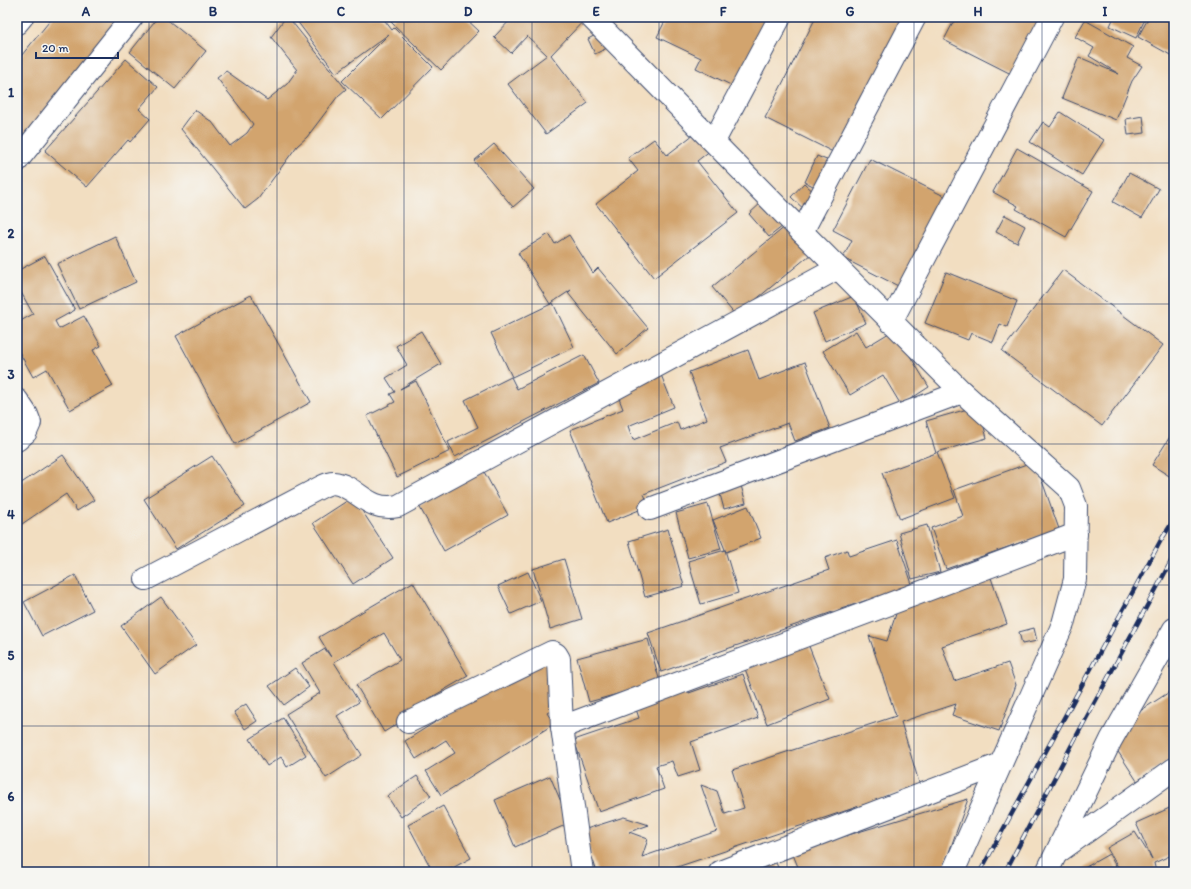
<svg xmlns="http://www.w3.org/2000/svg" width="1191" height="889" viewBox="0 0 1191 889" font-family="Itim,sans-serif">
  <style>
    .building { fill: #d2a46e }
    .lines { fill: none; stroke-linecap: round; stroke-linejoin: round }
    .minor-casing { stroke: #3b496d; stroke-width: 24 }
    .minor { stroke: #fff; stroke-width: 22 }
    .rail-casing { stroke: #1b2f5e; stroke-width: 4.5 }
    .rail { stroke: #f6f6f2; stroke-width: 3; stroke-dasharray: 9; stroke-linecap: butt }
    .grid { fill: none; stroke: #1b2f5e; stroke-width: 1; stroke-opacity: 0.55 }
    .neatline { fill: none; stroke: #1b2f5e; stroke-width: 1.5 }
    .grid-label { font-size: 13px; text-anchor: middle; font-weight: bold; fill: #1b2f5e }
  </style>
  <rect width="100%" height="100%" fill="#f6f6f2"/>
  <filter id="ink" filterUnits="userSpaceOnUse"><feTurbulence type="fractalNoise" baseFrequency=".025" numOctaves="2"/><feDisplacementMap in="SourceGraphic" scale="8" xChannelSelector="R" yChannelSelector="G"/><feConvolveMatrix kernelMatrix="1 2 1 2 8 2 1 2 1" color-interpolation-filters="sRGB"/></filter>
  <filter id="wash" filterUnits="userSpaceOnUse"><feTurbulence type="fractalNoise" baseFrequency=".012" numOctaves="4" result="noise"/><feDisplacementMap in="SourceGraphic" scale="16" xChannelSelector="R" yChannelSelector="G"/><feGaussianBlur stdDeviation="0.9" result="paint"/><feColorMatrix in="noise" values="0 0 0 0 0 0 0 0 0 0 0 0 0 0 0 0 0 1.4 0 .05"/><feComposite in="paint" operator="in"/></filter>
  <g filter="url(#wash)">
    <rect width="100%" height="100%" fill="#f2dec1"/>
    <g id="blocks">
      <g class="building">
        <path d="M53,17h74l-110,131v-87z"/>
        <path d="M158,17h6l42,34 -31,38 -45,-37z"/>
        <path d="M286,17h2l58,72 -8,7 -31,41 -10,9 -39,53 -13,10 -64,-80 14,-19 17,12 18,24 17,-13 6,-9 -36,-46 9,-7 41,29 20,-16 10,-14 -26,-33z"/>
        <path d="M294,17h88l10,13 2,-2 39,39 -51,52 -40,-38 47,-47 -53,39z"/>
        <path d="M396,17h68l15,14 -38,39 -50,-48z"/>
        <path d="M513,17h74l-36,38 37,48 -42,31 -38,-50 39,-29 -20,-19 -16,17 -17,-16z"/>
        <path d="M667,17h92l12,6 -32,66 -43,-21 5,-10 -44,-21z"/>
        <path d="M816,17h87l-62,139 -76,-38z"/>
        <path d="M956,17h96l-31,62 -77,-39z"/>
        <path d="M1114,17h32l-10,21 -26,-12z"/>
        <path d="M1149,17h25v40l-36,-20z"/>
        <path d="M1085,20l48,27 -6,11 15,8 -10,15 -16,39 -54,-22 17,-41 40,17 -30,-18 5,-8 -19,-11z"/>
        <path d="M607,29l8,15 -20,10 -7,-15z"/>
        <path d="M126,59l32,28 -19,22 11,10 -20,23 -2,-2 -41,47 -42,-36z"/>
        <path d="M1060,112l44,28 -22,35 -52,-33 13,-20 7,5z"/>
        <path d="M1143,116l2,17 -17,2 -2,-16z"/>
        <path d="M707,124l14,18 -24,19 41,52 -84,65 -58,-74 42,-33 -10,-13 26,-19 13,16z"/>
        <path d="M494,144l40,45 -21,18 -39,-46z"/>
        <path d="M1017,148l76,43 -27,46 -50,-28 2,-3 -25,-14z"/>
        <path d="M817,156l19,8 -13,27 -18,-9z"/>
        <path d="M870,159l88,44 -46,90 -69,-35 9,-18 -19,-10z"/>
        <path d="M1129,173l30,16 -17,29 -29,-16z"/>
        <path d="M804,183l18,17 -13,14 -18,-17z"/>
        <path d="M762,202l21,24 -14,11 -20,-23z"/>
        <path d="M1005,215l20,11 -8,17 -21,-11z"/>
        <path d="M786,226l25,28 -75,62 -24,-29z"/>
        <path d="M549,234l6,10 14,-9 24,38 5,-5 50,60 -31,26 -49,-61 3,-3 -21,14 -32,-51z"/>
        <path d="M115,236l21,46 -57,27 -22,-45z"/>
        <path d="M45,256l30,54 -20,11 4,8 25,-13 17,30 -8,4 20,36 -43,24 -23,-41 -14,8 -16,-29v-25l16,-9 -16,-29v-14z"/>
        <path d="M1063,270l100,75 -61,81 -100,-75z"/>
        <path d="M946,272l71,29 -10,26 -7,-3 -7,18 -22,-9 -3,7 -43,-17z"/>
        <path d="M251,295l60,107 -76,42 -59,-108z"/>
        <path d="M854,296l12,27 -41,18 -12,-28z"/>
        <path d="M553,303l21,44 -62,30 -21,-44z"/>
        <path d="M894,330l35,57 -28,18 -18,-30 -33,20 -27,-44 33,-20 10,16z"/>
        <path d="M421,331l20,33 -41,25 16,-8 34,70 -53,26 -30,-61 28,-14 -5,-8 5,-2 -9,-14 21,-13 -11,-19z"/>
        <path d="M748,350l11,30 46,-18 25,66 -35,13 -7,-18 -68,25 6,14 -82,32 5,12 -42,17 -37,-93 53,-21 -10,-26 44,-18 17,42 -46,19 5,14 44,-18 3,8 27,-11 -18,-47z"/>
        <path d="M584,355l15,28 -144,74 -7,-15 30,-15 -13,-27 46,-23 6,12z"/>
        <path d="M978,406l9,32 -50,14 18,46 -55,21 -18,-46 54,-20 -10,-32z"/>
        <path d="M1171,435l3,2v42l-22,-14z"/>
        <path d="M63,455l31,45 -17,11 -11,-17 -47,32 -2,-2v-38z"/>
        <path d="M212,456l33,50 -69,43 -32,-50z"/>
        <path d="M1035,461l24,68 -113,40 -15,-41 32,-12 -9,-26z"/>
        <path d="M483,470l25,45 -64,36 -25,-45z"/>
        <path d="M740,482l6,21 -22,6 -6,-22z"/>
        <path d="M353,497l40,61 -40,26 -40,-61z"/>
        <path d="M708,504l13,45 -33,9 -12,-45z"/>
        <path d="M748,506l13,32 -35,14 -13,-32z"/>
        <path d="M927,525l13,47 -28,7 -13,-46z"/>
        <path d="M668,529l16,57 -39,11 -16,-56z"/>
        <path d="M897,540l16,47 -45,16 -1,-3 -206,72 -13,-39 181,-63 -4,-12 22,-8 2,6z"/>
        <path d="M725,550l13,43 -37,11 -13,-43z"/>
        <path d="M564,559l18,60 -32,10 -17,-60z"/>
        <path d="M528,572l13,29 -30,13 -13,-28z"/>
        <path d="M75,575l18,35 -51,26 -18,-34z"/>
        <path d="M990,575l17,49 -65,22 12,35 54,-18 8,22 -17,46 -47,-16 4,-11 -55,18 19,64 -258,86h-65l-14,-42 41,-13 25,8 -20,7 19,7 -6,18 75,-26 -16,-46 16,6 8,23 19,-6 -12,-38 164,-54 -27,-80 18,5 12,-36z"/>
        <path d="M413,582l55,94 -43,25 2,5 -43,26 -28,-47 44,-25 -16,-27 -50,29 25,40 -22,14 25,39 -36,23 -40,-64 34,-21 -18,-30 23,-14 6,8 -12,-20z"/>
        <path d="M161,597l35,48 -41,29 -34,-48z"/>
        <path d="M1034,628l3,13 -15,3 -3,-12z"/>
        <path d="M648,639l12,43 -71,20 -12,-44z"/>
        <path d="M808,644l22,55 -63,25 -22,-55z"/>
        <path d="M544,654l27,44 -24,15 7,11 -113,71 -15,-24 29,-18 -9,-13 -30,19 -11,-18z"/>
        <path d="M1174,663v10l-5,-6z"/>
        <path d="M295,668l14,19 -25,18 -15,-19z"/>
        <path d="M743,674l15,44 -67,24 9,28 -22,7 -6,-16 -16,5 8,23 -65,23 -25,-72 65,-22 -5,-15 53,-18 2,8z"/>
        <path d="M1174,689v68l-37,24 -31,-48z"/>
        <path d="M246,704l11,17 -12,8 -11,-17z"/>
        <path d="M283,718l23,37 -19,12 -6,-10 -14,9 -17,-27z"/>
        <path d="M417,776l14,20 -30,21 -14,-21z"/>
        <path d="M550,776l20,47 -55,24 -20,-47z"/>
        <path d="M968,799l-26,73h-157l13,-5 -6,-15z"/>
        <path d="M443,806l28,52 -26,14h-12l-25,-47z"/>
        <path d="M1174,806v48l-20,9 2,9h-35l-14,-24 28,-16 17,27 -16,-36z"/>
        <path d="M1109,854l10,18h-42z"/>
        <path d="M773,856l7,16h-46z"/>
      </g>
    </g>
  </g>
  <g filter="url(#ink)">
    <use href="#blocks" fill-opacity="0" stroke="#3b496d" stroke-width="1"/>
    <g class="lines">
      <defs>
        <g id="minor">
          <path d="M591,17l211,215 160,160 107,96 7,18 -1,73 -12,45 -110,248"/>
          <path d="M17,23l5,-6"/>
          <path d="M714,141l66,-124"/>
          <path d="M17,161l115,-144"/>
          <path d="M802,232l113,-215"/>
          <path d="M891,322l161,-305"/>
          <path d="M17,400l10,15 3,8 -4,9 -9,8"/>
          <path d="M650,509l312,-117"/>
          <path d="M146,579l175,-92c4,-2 9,-4 12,-4 24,2 34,30 65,23l440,-238"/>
          <path d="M408,722l144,-70 4,2 3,5 3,68 20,145"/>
          <path d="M562,727l514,-193"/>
          <path d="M1058,852l116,-83"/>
          <path d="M720,872l281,-108"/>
          <path d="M1047,872l64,-132 63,-111"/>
        </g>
      </defs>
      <use href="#minor" class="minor-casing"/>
      <use href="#minor" class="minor"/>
      <defs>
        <g id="rail">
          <path d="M980,872l181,-332 13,-20"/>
          <path d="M1005,872l71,-135 98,-181"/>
        </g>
      </defs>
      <use href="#rail" class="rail-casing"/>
      <use href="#rail" class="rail"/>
    </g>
  </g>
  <path class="grid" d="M149,17v855M277,17v855M404,17v855M532,17v855M659,17v855M787,17v855M914,17v855M1042,17v855M17,163h1157M17,304h1157M17,444h1157M17,585h1157M17,726h1157"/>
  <rect width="1191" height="889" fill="none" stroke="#f6f6f2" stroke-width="44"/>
  <path d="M36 52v6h82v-6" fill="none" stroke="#1b2f5e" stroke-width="2"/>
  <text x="42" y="52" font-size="12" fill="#1b2f5e" stroke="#f6f6f2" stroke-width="3" paint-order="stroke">20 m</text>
  <rect x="22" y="22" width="1147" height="845" class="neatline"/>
  <g class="grid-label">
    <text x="86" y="16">A</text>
    <text x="213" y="16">B</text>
    <text x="341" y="16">C</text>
    <text x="468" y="16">D</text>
    <text x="596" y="16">E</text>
    <text x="723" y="16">F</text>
    <text x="850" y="16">G</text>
    <text x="978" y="16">H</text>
    <text x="1105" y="16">I</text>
    <text x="11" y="97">1</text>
    <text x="11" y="238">2</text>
    <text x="11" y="379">3</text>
    <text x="11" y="519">4</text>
    <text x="11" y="660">5</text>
    <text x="11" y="801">6</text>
  </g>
</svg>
